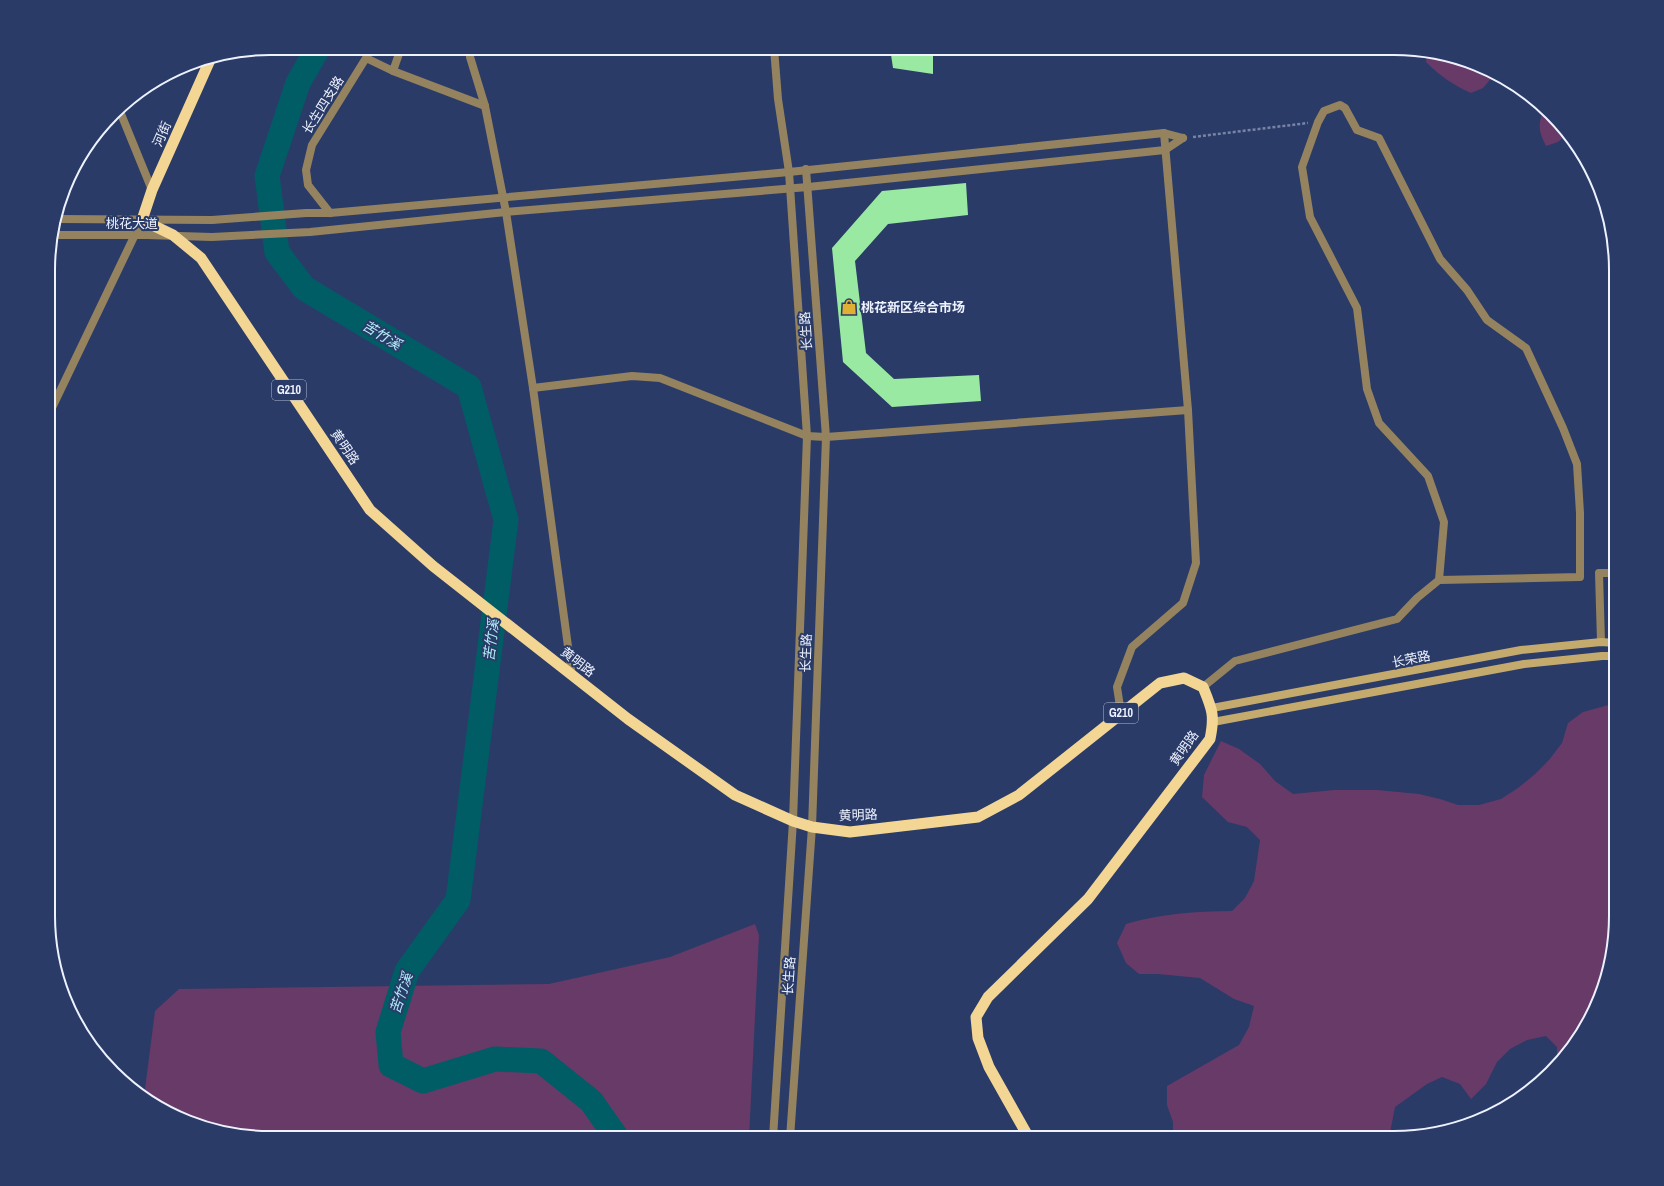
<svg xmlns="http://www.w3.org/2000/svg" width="1664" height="1186" viewBox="0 0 1664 1186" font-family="'Archivo Narrow','Noto Sans SC',sans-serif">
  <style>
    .green { fill: #683a68 }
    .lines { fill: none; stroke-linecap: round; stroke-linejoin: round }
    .river { stroke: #005d66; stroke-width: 25 }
    .building { fill: #9ae9a2 }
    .path { stroke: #7784a4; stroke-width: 2.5; stroke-dasharray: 3 2; stroke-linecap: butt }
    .minor { stroke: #94835e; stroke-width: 8 }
    .tertiary { stroke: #94835e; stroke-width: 8 }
    .secondary { stroke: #c4aa6d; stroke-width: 8 }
    .trunk { stroke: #f3d693; stroke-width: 11 }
    .labels { text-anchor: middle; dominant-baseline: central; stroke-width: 4; stroke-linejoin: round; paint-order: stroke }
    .shield { fill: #2a3b68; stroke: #b2bbd1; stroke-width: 1 }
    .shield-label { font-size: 12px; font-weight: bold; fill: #edf2fe }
    .street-label { font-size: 13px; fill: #edf2fe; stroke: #2a3b68 }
    .poi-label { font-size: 13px; font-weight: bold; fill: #edf2fe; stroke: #2a3b68; text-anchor: start }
    .water-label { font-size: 14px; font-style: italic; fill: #b1edf6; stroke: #2a3b68 }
    .rim { fill: none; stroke: #edf2fe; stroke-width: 2 }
  </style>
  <rect width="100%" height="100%" fill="#2a3b68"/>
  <g class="green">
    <path d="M1427,52l38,8 29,15 -11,13 -12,5c-18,-8 -31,-17 -45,-31z"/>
    <path d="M1544,108l17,16 6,10 -9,8 -12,4c-8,-16 -8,-21 -2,-38z"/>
    <path d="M1616,703v227l-12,57 -34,64 -13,14v-18l-11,-11 -19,4 -17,9 -13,13 -11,22 -15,15 -11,-15 -18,-7 -15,7 -32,23 -6,31h-216v-16l-6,-17v-19l72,-41 10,-18 5,-21 -20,-7 -34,-21 -42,-4h-19l-13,-11 -9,-20 9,-19c34,-10 70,-13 106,-13l13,-13 9,-17 6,-41 -13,-13 -19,-5 -26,-25 2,-22 17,-34 18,8 21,15 15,17 18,13 41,-4h43l42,4 21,5 18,6h21l22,-6 17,-11 16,-13 15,-15 13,-17 6,-20 15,-11z"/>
    <path d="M755,924l4,11 -10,203h-493l-57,-12 -55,-29 11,-86 24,-22 370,-5 121,-27z"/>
  </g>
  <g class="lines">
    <path class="river" d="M318,48l-20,35 -31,93 10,76 27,36 165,99 37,133 -48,380 -51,71 -19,61 3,33 32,16 72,-22 46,2 50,40 26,37"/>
  </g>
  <g class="building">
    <path d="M890,48h42l1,5v21l-40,-6z"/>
    <path d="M966,183l2,32 -80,9 -33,37 11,92 28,26 85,-4 2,26 -89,6 -49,-45 -11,-114 50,-57z"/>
  </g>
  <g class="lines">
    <path class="path" d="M1193,137l115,-14"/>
    <g class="minor">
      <path d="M470,48v9l15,49 21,106 27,176 39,288"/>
      <path d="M774,48l4,51 11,73"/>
      <path d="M393,71l92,35"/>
      <path d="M119,109l33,81"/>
      <path d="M533,388l99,-12 28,2 147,58 19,1 362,-27"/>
      <path d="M50,412l92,-192"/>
      <path d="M1601,642l-2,-69h17"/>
      <path d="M1203,687l32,-26 162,-42 20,-21 22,-18 5,-58 -16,-46 -49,-53 -12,-34 -10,-81 -47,-91 -8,-50 16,-45 6,-11 16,-6 5,3 12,22 22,8 61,121 27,31 20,30 39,28 37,80 14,36 3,49v64l-141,3"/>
      <path d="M1121,713l-4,-26 15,-40 51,-44 13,-40 -8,-153 -24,-277"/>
    </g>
    <g class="tertiary">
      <path d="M330,213l-22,-28 -2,-15 6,-25 54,-87 27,13 8,-23"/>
      <path d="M57,219l155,1 94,-7h24l459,-41 375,-39 19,5"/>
      <path d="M52,235h95l65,2 98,-5 196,-20 302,-25 357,-37 18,-12"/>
      <path d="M773,1138l20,-317 14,-385 -18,-264"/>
      <path d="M790,1138l22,-311 14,-390 -20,-268"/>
    </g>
    <g class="secondary">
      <path d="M1212,708l309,-58 80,-8 15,1"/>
      <path d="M1213,722l311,-58 78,-8h14"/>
    </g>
    <path class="trunk" d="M210,60l-58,130 -10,30 31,15 28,23 169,252 63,56 195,153 107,76 58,26 19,6 38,5 128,-15 41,-22 141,-112 24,-5 19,9c9,22 12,28 7,52l-122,160 -100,98 -12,20 2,21 11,29 40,71"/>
  </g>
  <defs>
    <symbol id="shop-bare" viewBox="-9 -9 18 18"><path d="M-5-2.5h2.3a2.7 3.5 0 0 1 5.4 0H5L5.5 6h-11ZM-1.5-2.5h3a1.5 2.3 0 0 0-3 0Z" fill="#dfb034" stroke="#2a3b68" stroke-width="2.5" paint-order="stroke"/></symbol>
  </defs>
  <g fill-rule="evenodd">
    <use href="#shop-bare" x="838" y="296" width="22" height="22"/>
  </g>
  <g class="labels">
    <g class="shield">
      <rect x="272" y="380" width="34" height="20" rx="3"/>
      <rect x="1104" y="703" width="34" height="20" rx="3"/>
    </g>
    <g class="shield-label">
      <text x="289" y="390">G210</text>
      <text x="1121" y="713">G210</text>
    </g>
    <g class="street-label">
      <text transform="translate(323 105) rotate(-58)">长生四支路</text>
      <text transform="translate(162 134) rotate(-66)">河街</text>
      <text x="132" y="223">桃花大道</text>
      <text transform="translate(806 331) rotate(-94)">长生路</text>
      <text transform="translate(345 447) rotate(56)">黄明路</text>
      <text transform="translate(806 653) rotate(-88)">长生路</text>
      <text transform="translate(1411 659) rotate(-11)">长荣路</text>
      <text transform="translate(578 662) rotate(38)">黄明路</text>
      <text transform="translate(1184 748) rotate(-55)">黄明路</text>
      <text transform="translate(858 815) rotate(-2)">黄明路</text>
      <text transform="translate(789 976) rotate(-86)">长生路</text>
    </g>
    <g class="poi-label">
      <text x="861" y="307">桃花新区综合市场</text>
    </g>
    <g class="water-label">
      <text transform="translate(382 335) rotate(31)">苦竹溪</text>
      <text transform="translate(491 640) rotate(-83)">苦竹溪</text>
      <text transform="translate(401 993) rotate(-71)">苦竹溪</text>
    </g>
  </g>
  <path d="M0 0H1664V1186H0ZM270 55H1394A215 215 0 0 1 1609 270V916A215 215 0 0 1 1394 1131H270A215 215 0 0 1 55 916V270A215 215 0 0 1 270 55Z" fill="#2a3b68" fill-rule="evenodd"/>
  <path class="rim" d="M270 55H1394A215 215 0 0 1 1609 270V916A215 215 0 0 1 1394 1131H270A215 215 0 0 1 55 916V270A215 215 0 0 1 270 55Z"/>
</svg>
